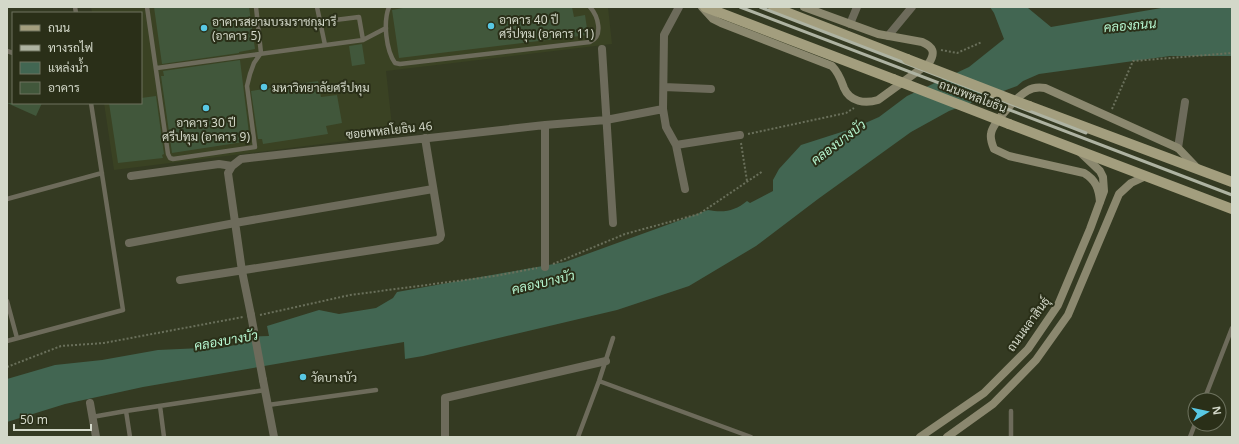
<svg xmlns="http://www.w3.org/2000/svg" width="1239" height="444" font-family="'Noto Sans',Sarabun,sans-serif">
	<rect width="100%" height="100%" fill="#343a22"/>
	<!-- built -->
	<path fill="#3a4223" d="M91,7h517l4,37 -226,27 7,64 -279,35 -10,-67h37v-90h-49z"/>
	<!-- water -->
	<path fill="#426652" d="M990,7l38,1 23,19 116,-20h65v49h-62l-131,18 -16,7 -6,5 -68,25 -38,21 -93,67 -62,47 -67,40 -72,24 -194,46 -18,3 -1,-17 -261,45 -78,17 -58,18v-43l48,-14 47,-5 56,-10 44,-2 15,1 27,-6 -2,-6 27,-1 -2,-10 52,-16 20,4 37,-6 17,-10 4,-6 168,-30 143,-52c16,3 27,1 39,-9l3,2 23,-12v-11l6,-11 22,-24 53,-17 25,-11 28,-21 62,-29 35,-28 -10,-26z"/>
	<!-- building -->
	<path fill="#41573b" d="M154,7h95l6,42 -16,3v1l-77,11z
		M408,7h164l2,10 11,-2 3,20 -189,23 -7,-48z
		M362,44l3,20 -13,2 -3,-20z
		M240,60l10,81 -78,12 -11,-77h3l-1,-5z
		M318,81l3,16 16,-2 5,28 -16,3 2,8 -65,10 -1,-5h-4l-7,-48z
		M156,96l8,58 -2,1 1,3 -45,5 -9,-60h32v-5z
		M7,103h35l-6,13z"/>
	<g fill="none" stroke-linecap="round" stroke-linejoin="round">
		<!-- path -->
		<path stroke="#6a705b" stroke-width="2" stroke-dasharray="2 2" stroke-linecap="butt" d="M941,50l16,3 25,-11
			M1112,109l21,-48 99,-8
			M748,134l98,-21 8,-5
			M741,143l6,38
			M553,264l72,-30 74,-20 64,-43
			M260,315l90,-20 145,-19 42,-8
			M7,367l54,-21 43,-3 139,-26"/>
		<!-- service -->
		<path stroke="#6d6b5b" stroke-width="4.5" d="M75,7l1,6
			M147,7l21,147 2,4 3,1 82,-12 -8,-61 3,-12 4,-11 7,-10 -5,-46
			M317,7l8,38
			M389,7c-6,15 -3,43 6,56l5,1 190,-22c14,-6 8,-26 0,-35
			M319,22l40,-5 4,23
			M7,51l6,2
			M157,68l206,-28 23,-12
			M7,199l95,-26
			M7,301l10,37
			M7,341l116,-31 -32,-207
			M599,381l152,56
			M1204,400l28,-72
			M268,405l108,-15
			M160,406l4,31
			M1011,411v26
			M92,417l34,-6
			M130,437l-4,-26 139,-21
			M578,437l21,-56 14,-43
			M1190,437l5,-13"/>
		<!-- minor -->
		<path stroke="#6d6b5b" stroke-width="8" d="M679,7l-15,28 -1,74 3,18 10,18 9,44
			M850,24l7,-17
			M888,36l24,-29
			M602,49l11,174
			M664,87l47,2
			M545,125v142
			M676,145l64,-10
			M1178,148l7,-46
			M131,176l88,-12 13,2
			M129,243l106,-20 198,-34
			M180,280l257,-40 3,-2 1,-3 -16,-97
			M251,315l-9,-44 -14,-98 4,-7 9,-7 304,-34 61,-5 57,-11
			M263,380l11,57
			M90,403l6,34
			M445,437v-39l161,-37"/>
		<!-- secondary -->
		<path stroke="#8b886f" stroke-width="8" d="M702,7l11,12 8,4 111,43c7,7 9,14 12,22 6,14 21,16 34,12l51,-37c7,-11 4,-16 -7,-21l-44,-8 -74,-27
			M1100,202c-1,-13 -4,-22 -16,-29l-75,-17 -15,-7c-2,-5 -4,-10 -3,-15 1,-11 27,-38 36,-43 6,-4 12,-4 18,-3l133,60 20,21
			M920,437l64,-44 44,-44 30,-44 32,-76 14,-38 -1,-14 -3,-6 -20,-19
			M947,437l46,-33 43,-44 32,-45 51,-121 12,-11 15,-7"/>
		<!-- primary -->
		<path stroke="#a39e7e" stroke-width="10" d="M705,7l188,72
			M773,7l134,52
			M1029,106l203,76
			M1009,124l223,85"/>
		<!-- rail -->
		<path stroke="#aeb3a2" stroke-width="3" d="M740,7l492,188
			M760,7l326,126"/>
		<!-- minor-bridge -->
		<path stroke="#6d6b5b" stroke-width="8" d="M251,315l12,65"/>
		<!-- primary-bridge -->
		<path stroke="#a39e7e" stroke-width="10" d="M907,59l122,47
			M893,79l116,45"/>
	</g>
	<!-- markers -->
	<g fill="#58c8e4" stroke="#2a2f18" stroke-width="1.5">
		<circle cx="491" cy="26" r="4"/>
		<circle cx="204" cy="28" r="4"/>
		<circle cx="264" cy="87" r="4"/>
		<circle cx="206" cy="108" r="4"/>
		<circle cx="303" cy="377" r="4"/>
	</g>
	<g text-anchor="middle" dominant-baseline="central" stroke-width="4" stroke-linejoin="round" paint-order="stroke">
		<!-- poi labels -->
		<g font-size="12" fill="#d3d8c9" stroke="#2a2f18" text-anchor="start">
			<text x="499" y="19">อาคาร 40 ปี<tspan x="499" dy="14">ศรีปทุม (อาคาร 11)</tspan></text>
			<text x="212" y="21">อาคารสยามบรมราชกุมารี<tspan x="212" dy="14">(อาคาร 5)</tspan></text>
			<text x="272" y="87">มหาวิทยาลัยศรีปทุม</text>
			<text x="206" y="122" text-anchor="middle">อาคาร 30 ปี<tspan x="206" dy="14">ศรีปทุม (อาคาร 9)</tspan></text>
			<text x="311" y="377">วัดบางบัว</text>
		</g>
		<!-- street labels -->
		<g font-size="12" fill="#d3d8c9" stroke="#2a2f18">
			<text transform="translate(973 96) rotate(21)">ถนนพหลโยธิน</text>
			<text transform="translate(389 130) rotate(-6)">ซอยพหลโยธิน 46</text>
			<text transform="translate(1028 324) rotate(-54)">ถนนผลาสินธุ์</text>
		</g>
		<!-- water labels -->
		<g font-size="13" font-style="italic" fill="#b6f6d0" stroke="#2a2f18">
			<text transform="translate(1130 25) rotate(-5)">คลองถนน</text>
			<text transform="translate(838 142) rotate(-37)">คลองบางบัว</text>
			<text transform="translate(543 282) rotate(-13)">คลองบางบัว</text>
			<text transform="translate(226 340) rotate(-10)">คลองบางบัว</text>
		</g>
	</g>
	<!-- border -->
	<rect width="1239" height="444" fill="none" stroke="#d3d8c9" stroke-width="16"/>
	<!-- legend -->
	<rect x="12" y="12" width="130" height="92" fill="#2a2f18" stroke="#6e735f"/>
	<rect x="20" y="25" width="20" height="6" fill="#a39e7e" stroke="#6e735f"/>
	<text x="48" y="32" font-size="12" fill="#d3d8c9">ถนน</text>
	<rect x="20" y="45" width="20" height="6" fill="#aeb3a2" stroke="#6e735f"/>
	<text x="48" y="52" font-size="12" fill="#d3d8c9">ทางรถไฟ</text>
	<rect x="20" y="62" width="20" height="12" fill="#426652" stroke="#6e735f"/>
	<text x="48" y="72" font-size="12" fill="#d3d8c9">แหล่งน้ำ</text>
	<rect x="20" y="82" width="20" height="12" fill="#41573b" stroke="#6e735f"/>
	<text x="48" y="92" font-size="12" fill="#d3d8c9">อาคาร</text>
	<!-- north arrow -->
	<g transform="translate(1207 412) rotate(81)"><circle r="19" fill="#2a2f18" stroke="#6e735f"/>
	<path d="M0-3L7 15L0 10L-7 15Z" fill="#58c8e4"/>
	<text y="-6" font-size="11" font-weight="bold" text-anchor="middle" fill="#d3d8c9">N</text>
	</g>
	<!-- scale -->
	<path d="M14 424v6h77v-6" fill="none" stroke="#d3d8c9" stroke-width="2"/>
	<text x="20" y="424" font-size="12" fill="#d3d8c9" stroke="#2a2f18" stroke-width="3" paint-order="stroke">50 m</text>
</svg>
